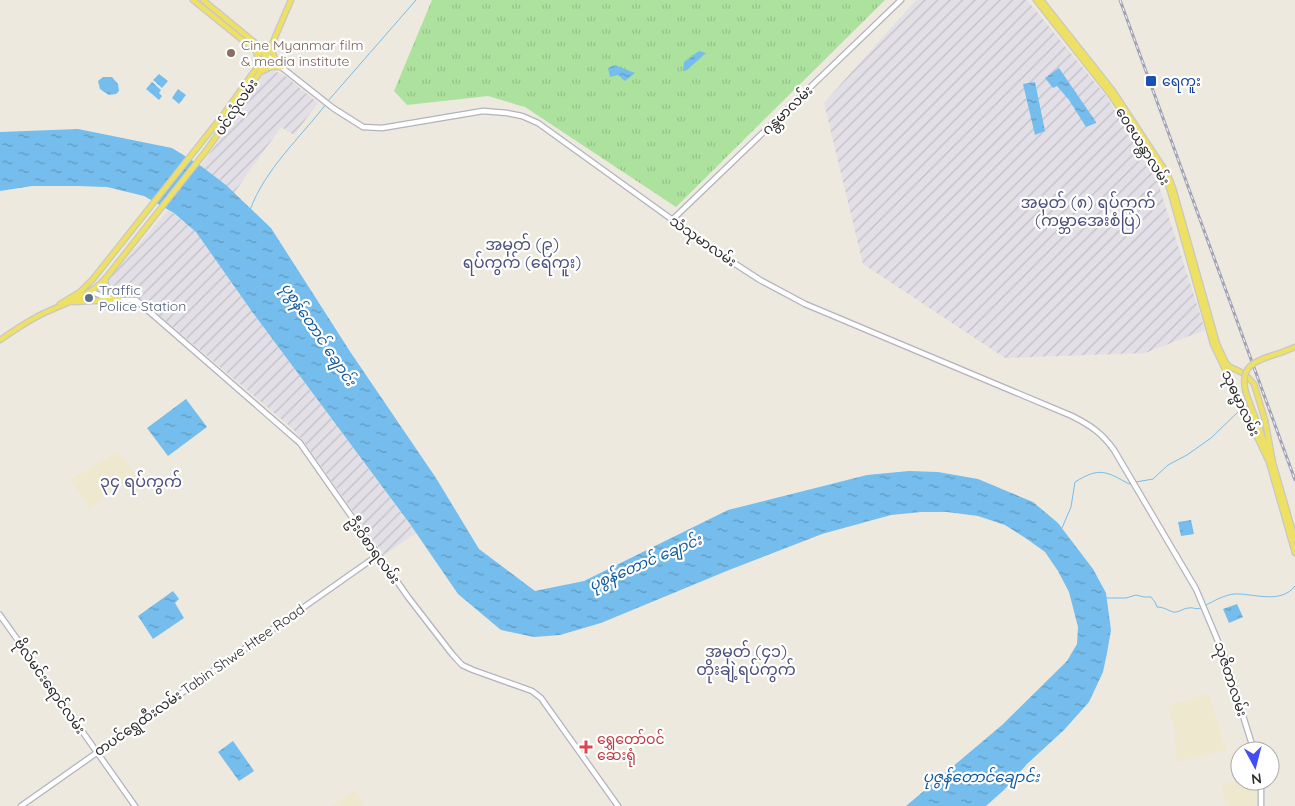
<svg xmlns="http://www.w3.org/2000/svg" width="1295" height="806" font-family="Quicksand,'Noto Sans Myanmar',sans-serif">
	<defs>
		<pattern id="industrial-furrows" width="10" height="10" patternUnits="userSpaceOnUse" patternTransform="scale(1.25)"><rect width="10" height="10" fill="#e2dfe6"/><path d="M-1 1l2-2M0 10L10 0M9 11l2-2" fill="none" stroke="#c2c0c5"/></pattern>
		<pattern id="grass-tufts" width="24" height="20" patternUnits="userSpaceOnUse" patternTransform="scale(1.25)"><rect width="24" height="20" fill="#ace29d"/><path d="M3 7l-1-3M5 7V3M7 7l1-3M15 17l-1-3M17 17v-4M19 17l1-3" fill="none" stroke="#94c287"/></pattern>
		<pattern id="water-ripples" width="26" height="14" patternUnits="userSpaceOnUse" patternTransform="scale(1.25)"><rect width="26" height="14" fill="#75bdec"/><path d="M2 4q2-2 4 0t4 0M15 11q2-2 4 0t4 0" fill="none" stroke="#609abf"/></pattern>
	</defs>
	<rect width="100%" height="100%" fill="#ede9df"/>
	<!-- industrial -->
	<path fill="url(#industrial-furrows)" d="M916,0h111l79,96 51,84 48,150 -60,23 -140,5 -142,-94 -39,-161z
		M270,69l14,6 34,28 -24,32 -13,-8 -47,66 -33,-27 65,-95z
		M169,209l27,23 57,81 163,220 -32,22 -80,-113 -11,-13 -153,-130 -6,-3 -22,-2 -3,-4 -1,-10z"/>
	<!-- education -->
	<path fill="#eee8cf" d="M118,451l18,24 -46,33 -20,-28z
		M1209,693l17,57 -50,12 -1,-31 -7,-25z
		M1240,779v2h16l2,5 -2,20h-31l-3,-21z
		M355,790l11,16h-34z"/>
	<!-- grass -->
	<path fill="url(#grass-tufts)" d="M432,0h453l-209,207 -151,-100 -37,-11 -81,9 -13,-14z"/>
	<!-- water -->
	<path fill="url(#water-ripples)" d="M699,51l7,2 -19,17 -4,1 1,-9z
		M615,65l20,8 -10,8 -7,-6 -8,2 -2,-9z
		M1059,68l37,54v1l-10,4 -17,-27 -12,-14 -4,2 -8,-10z
		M159,74l9,7 -6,7 -9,-8z
		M103,77h9l6,7 1,7 -3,3 -7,1 -9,-6 -2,-8z
		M152,82l9,8 -2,3 3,3 -3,4 -13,-11z
		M1035,82l10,49 -10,4 -12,-51z
		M178,89l8,6 -7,9 -7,-6z
		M78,129l94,19 29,18 25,19 45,43 80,125 85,125 43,71 56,42 49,-10 144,-71 139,-35 42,-4 29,1 40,7 55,23 25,21 35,46 13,24 5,37 -4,23 -4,19 -14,30 -25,28 -37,34 -23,26 -18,16h-80l96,-81 65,-64 10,-17 1,-17 -9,-35 -11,-21 -13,-19 -18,-13 -22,-14 -27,-9 -31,-4h-26l-30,3 -69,19 -93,36 -128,53 -41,12 -26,2 -33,-7 -43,-36 -48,-70 -157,-211 -57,-81 -22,-19 -30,-17 -37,-9 -29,-1h-46l-32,5v-59z
		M186,399l21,28 -39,29 -21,-28z
		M1191,520l3,14 -13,2 -3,-14z
		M173,591l6,8 -4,4 9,15 -31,21 -15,-23z
		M1237,604l6,13 -14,6 -6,-14z
		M233,741l21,30 -15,10 -21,-29z"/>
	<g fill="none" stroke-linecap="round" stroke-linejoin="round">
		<!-- stream -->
		<path stroke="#75bdec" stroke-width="1" d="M328,101l88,-101
			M250,210c15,-41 50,-72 76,-106
			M1136,482l17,-3 15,-14 19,-10 24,-17 29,-28
			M1062,528l9,-21 4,-25c24,-15 31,-11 54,2l3,-1
			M1107,598h19l10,-3 8,2h7l4,5 2,5c7,0 10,3 16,5 6,1 10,-4 16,-4 5,-1 6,2 12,0
			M1204,606c10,-5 20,-11 30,-12 19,-1 47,11 61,-8"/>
		<defs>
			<path id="secondary" d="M266,55l67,53 30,19 19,1 101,-17 24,2 15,3 16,7 182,131 40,26 45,24 267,112c18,9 30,17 42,34l82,139 29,69 29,93
				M673,219l228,-219
				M92,292l20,8h24l164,143 108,154 44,57 10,11 11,5 59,21 9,7 77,108
				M0,615l135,191
				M1261,781v25
				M21,806l357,-251"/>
			<path id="primary" d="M193,0l63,51 10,4
				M203,0l56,46 6,8
				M1036,0l74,94 55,83 5,13 43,154 56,118
				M1041,0l72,91 55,84 5,13 44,156 9,19 4,4 15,7 9,10 11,36 8,43 22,76
				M272,47l2,10 8,10
				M256,51l2,8 -1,7
				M260,72l11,-5h11
				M105,279l2,13 12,7
				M74,302l38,-2
				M60,304l20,-12 13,-13 130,-164 40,-56
				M0,340c16,-11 33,-23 51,-30 20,-9 38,-14 54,-31l101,-128 35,-50 19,-29 31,-72
				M1280,353l15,-6
				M1246,393l22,59 1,10 26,91"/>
		</defs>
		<!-- secondary casing -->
		<use href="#secondary" stroke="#b2b3bf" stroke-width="7"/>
		<!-- primary casing -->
		<use href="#primary" stroke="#c8c8c8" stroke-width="7"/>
		<!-- secondary -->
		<use href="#secondary" stroke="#fff" stroke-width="4.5"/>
		<!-- primary -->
		<use href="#primary" stroke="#eee063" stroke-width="4.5"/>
		<defs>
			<path id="rail" d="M1120,0l175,480"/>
		</defs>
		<!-- rail casing -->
		<use href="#rail" stroke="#a1a2b6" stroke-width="3"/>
		<!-- rail -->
		<use href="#rail" stroke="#fff" stroke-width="1" stroke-dasharray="4" stroke-linecap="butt"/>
		<defs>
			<path id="primary-bridge" d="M1246,393c-8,-29 12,-33 34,-40"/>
		</defs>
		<!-- primary-bridge casing -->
		<use href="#primary-bridge" stroke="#c8c8c8" stroke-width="7" stroke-linecap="butt"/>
		<!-- primary-bridge -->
		<use href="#primary-bridge" stroke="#eee063" stroke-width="4.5"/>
	</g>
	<!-- markers -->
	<circle fill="#8d6e63" stroke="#fff" stroke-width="2" cx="231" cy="53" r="5"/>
	<rect fill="#1a4fb4" stroke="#fff" stroke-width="2" x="1145" y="75" width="12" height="12" rx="2.5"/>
	<circle fill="#5c6f8a" stroke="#fff" stroke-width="2" cx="89" cy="298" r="5"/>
	<path fill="#e0444e" stroke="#fff" stroke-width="2" d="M583.5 739.5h5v5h5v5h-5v5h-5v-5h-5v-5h5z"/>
	<g text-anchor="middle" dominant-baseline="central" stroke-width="4.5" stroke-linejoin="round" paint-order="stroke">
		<!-- education labels -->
		<g font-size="14" fill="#785e54" stroke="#fff" text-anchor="start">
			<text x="241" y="45">Cine Myanmar film<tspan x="241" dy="16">&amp; media institute</tspan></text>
		</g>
		<!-- transit labels -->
		<g font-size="14" fill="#164399" stroke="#fff" text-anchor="start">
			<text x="1162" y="81">ရေကူး</text>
		</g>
		<!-- street labels -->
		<g font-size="14" fill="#2c2c2c" stroke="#fff">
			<text transform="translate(236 107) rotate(-56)">ပင်လုံလမ်း</text>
			<text transform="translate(787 110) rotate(-44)">ဂန္တမာလမ်း</text>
			<text transform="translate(1143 146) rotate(58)">ဝေဇယန္တာလမ်း</text>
			<text transform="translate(703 241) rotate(35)">သံသုမာလမ်း</text>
			<text transform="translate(1241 403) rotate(65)">သုဓမ္မာလမ်း</text>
			<text transform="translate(374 550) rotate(54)">ဦးဝိစာရလမ်း</text>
			<text transform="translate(1231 679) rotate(72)">သုဇိတာလမ်း</text>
			<text transform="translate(199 680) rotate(-35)">တပင်ရွှေထီးလမ်း Tabin Shwe Htee Road</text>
			<text transform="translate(50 686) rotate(55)">ဗိုလ်မင်းရောင်လမ်း</text>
		</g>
		<!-- service labels -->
		<g font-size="14" fill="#4e5e75" stroke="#fff" text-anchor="start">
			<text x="99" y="290">Traffic<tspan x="99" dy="16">Police Station</tspan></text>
		</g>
		<!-- health labels -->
		<g font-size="14" fill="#be3a42" stroke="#fff" text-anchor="start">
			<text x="597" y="739">ရွှေတော်ဝင်<tspan x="597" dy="16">ဆေးရုံ</tspan></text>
		</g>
		<!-- water labels -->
		<g font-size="15" font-style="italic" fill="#105a9c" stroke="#fff">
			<text transform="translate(319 334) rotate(56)">ပုစွန်တောင် ချောင်း</text>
			<text transform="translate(645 562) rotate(-23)">ပုစွန်တောင် ချောင်း</text>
			<text x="981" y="776">ပုဇွန်တောင်ချောင်း</text>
		</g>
		<!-- quarter labels -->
		<g font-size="16" fill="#4d4f7c" stroke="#fff">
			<text x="1088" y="202">အမှတ် (၈) ရပ်ကွက်<tspan x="1088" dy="18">(ကမ္ဘာအေးစံပြ)</tspan></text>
			<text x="522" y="244">အမှတ် (၉)<tspan x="522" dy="18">ရပ်ကွက် (ရေကူး)</tspan></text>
			<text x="141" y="481">၃၄ ရပ်ကွက်</text>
			<text x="746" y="651">အမှတ် (၄၁)<tspan x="746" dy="18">တိုးချဲ့ရပ်ကွက်</tspan></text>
		</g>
	</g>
	<!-- north arrow -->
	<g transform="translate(1255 766) rotate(173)"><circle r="24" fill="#ffffff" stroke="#ababab"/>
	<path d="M0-4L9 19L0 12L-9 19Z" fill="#434df6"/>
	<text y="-8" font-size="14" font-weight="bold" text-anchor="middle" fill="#2c2c2c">N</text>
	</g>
</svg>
